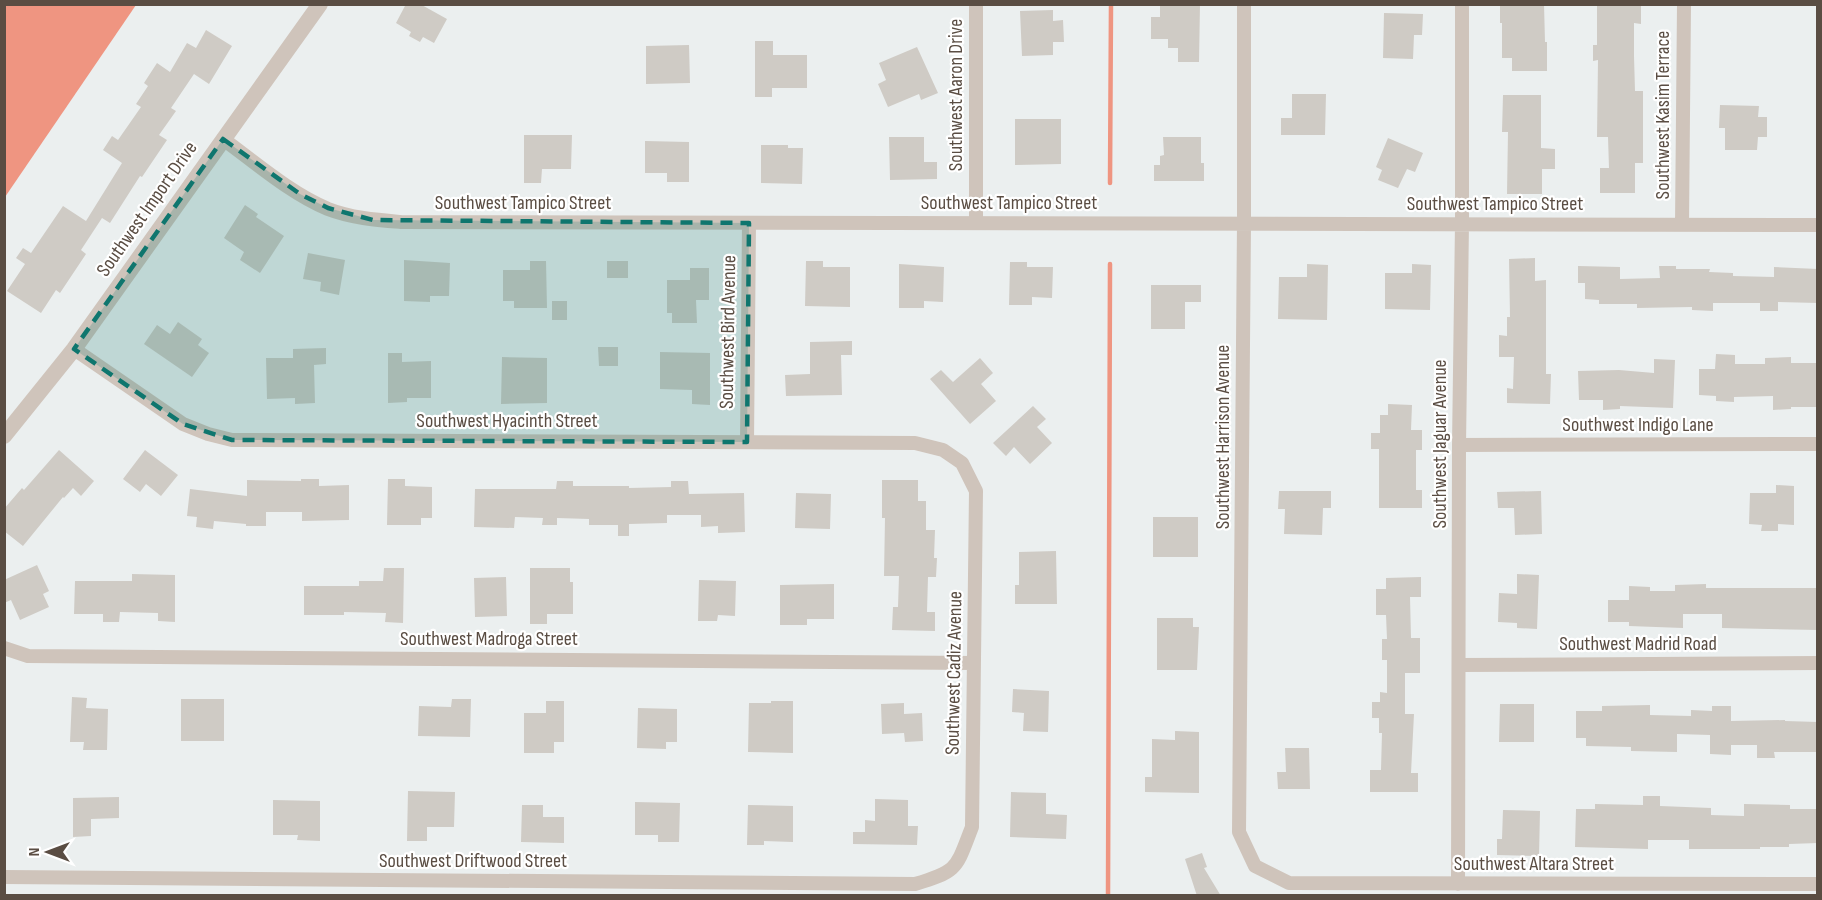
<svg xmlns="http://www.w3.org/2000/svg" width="1822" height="900" font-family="'Sofia Sans Condensed',sans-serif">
	<rect width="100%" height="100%" fill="#ebefef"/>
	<!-- water -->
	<path fill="#ef9581" d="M5,4l131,1 -131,192 -1,-192z"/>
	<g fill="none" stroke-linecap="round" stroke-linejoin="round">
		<!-- stream -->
		<path stroke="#ef9581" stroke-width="4.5" d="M1110,183l1,-179
			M1108,896l2,-632"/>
	</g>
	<!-- building -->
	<path fill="#cfcbc5" d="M406,4h14l27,15 -13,24 -11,-6 -3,5 -11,-6 2,-4 -15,-9z
		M1160,4h40l-1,58h-21v-14h-10v-9h-17v-22h9z
		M1500,4h44l1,38h2v29h-35v-13h-10v-35h-2z
		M1597,4l44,1v19l-7,-1v33l1,35h8v72h-8v30h-35v-25h9l-1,-31h-11l1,-77 -5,1v-16h4z
		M1053,10v11l10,-1 1,22h-11v13l-31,1 -2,-45z
		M1384,13l39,1 -1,21h-8l-1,24 -30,-1z
		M206,30l26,16 -23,38 -15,-10 -23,34 5,3 -17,24 8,5 -25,37 -2,-1 -30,47 -8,-5 -21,32 5,4 -26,39 -4,-3 -15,23 -34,-22 18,-27 -9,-6 7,-10 8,5 32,-47 23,15 36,-58 -19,-13 9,-14 6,4 23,-33 -5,-3 12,-18 -4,-3 13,-20 13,9 17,-29 9,5z
		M755,41h18v14h34v33h-35v9h-17z
		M689,45l1,38 -44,1v-38z
		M917,47l21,46 -17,7 -2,-6 -31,13 -10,-23 8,-4 -7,-17z
		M1292,94h34l-1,41h-44v-17h11z
		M1503,95h38v53l14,1v20h-13v25h-35l1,-62h-6z
		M1720,105l39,1 -1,11h9v20h-9l-1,13h-32v-22h-6z
		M1015,119h46v45l-46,1z
		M524,135h48l-1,34h-29l-1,14h-17z
		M889,137h35v25h13v17l-47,1z
		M1163,137h38v26h3v18h-50v-16h6v-9l4,-1z
		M1388,138l35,15 -8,19 -8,-3 -9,19 -20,-8 4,-10 -6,-3z
		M645,141l44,1v40h-22v-9h-22z
		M761,145h27v3h15l-1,36 -41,-1z
		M245,205l13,9 -2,3 28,19 -24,37 -20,-13 4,-8 -20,-14z
		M308,253l37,7 -6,35 -19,-4 1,-9 -18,-3z
		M1535,258v23l11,-1v94h5l-1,30 -43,-1v-15l6,1 1,-32h-15v-22l8,1v-19h3l-1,-58z
		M404,260l46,3 -1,33h-19v6l-26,-1z
		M530,261h16l1,47h-33v-7h-11v-31h27z
		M607,261h21v17h-21z
		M806,261h17v6h27v40l-45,-1z
		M1010,262h17v5h26l-1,31 -20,-1v8h-23z
		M899,264l45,3 -1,35 -19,-1v7h-25z
		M1307,264l21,1 -1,55 -49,-1 1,-42h28z
		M1412,264l19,1 -1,45 -45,-1v-36h27z
		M1578,266l42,1v12l40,-1 -1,-12h17v3h34l-1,3 24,1v3l41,1v-10l44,2v34l-40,-1v9h-18v-8h-47v8l-21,-1v-3l-55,1v-4h-38v-4l-14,-1v-16h-7z
		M690,268h19v32h-13l1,23h-25v-10h-5v-33h23z
		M1151,285h50v17h-16v27h-34z
		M552,301h15v19h-15z
		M178,322l24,17 -4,6 11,8 -17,24 -48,-33 13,-19 13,9z
		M852,341v14h-11l1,40 -56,1 -1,-21 25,-1v-32z
		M598,347h20v19h-19z
		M326,348v16l-12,1 1,38 -20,1v-6l-28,1 -1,-41h27v-9z
		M660,352l50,1v52l-18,-1v-14l-32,-1z
		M388,353h14v9l29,-1v37h-24v4l-19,1z
		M1716,354l19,1v9h30v-6l26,-1v6h27v44h-27v2l-18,1v-14l-39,1v5l-18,-1v-5l-17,-1v-26h16z
		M502,357l45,1v45l-46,1z
		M980,358l13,15 -12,11 15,17 -26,23 -40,-45 11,-9 12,12z
		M1654,359l21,1 -2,48 -53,-2v3l-17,1v-10h-24l-1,-29 41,-1 35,3z
		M1388,404l24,1 -1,25h11v20h-6v40h6v18h-43v-59h-8v-16h9v-18h8z
		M1033,406l13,13 -9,8 15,16 -22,21 -16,-17 -8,9 -13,-13z
		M59,450l35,31 -13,15 -8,-8 -9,10 -1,-1 -40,49 -19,-15v-22l18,-21 2,2z
		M145,450l33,25 -17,21 -15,-12 -6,8 -17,-13z
		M301,479h18v7l30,-1v35l-47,1v-9h-36v14h-20v-2l-32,-3 -1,8 -17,-2 1,-10 -10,-1 3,-27 57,7v-16l54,1z
		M388,479h17v7l27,1v31h-11v7h-34z
		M882,480h36v21h8v29h9l-1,28h3l-1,19h-8l-1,35h8v19l-43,-1 1,-23h5l1,-31h-15l1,-58h-3z
		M557,481h16v5h56v2l42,-1v-6h17l1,13 55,-1 1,39 -27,1v-7l-17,1v-12h-34v8l-38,1v12h-11v-11h-29v-6l-32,-1v7h-15l1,-7 -28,-1 -1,11 -40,-1 1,-38h81z
		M1776,485l18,1v39l-16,-1v7h-17l1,-6 -13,-1 1,-31h26z
		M1279,491h52v17h-8l-1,27 -38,-1 1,-25h-7z
		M1541,491l1,43 -27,1 -1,-27h-16l-1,-16z
		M796,493l35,1 -1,35 -35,-1z
		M1153,517h45v40h-45z
		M1056,551l1,53h-42v-19h4v-33z
		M37,565l12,26 -6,3 6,13 -29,13 -9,-20 -7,3v-23z
		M384,568h20l-1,55 -18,-1 1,-9 -42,-1v3h-40v-29h55v-5h24z
		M530,568h40v14h3v32h-26v10h-17z
		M132,574l43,1v47l-17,-1v-8l-38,-1 -1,10h-16v-8h-29l1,-33h57z
		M1517,574l22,1 -2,54 -20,-1v-5l-19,-1 1,-29 18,1z
		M506,577l1,39 -32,1 -1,-39z
		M1421,577v20h-11l1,41h9v35h-15v41h9l-3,59h7v19h-48v-22h11l1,-37h-3v-15h-7v-16h8v-10l7,1v-33h-5v-21h5l-1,-24h-10v-26h10v-11z
		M699,580l37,1 -1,35 -17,-1 -1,6h-19z
		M834,584v35h-27v6h-27v-40z
		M1706,584v4h112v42l-96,-2v-14h-39v14l-54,-2v-4h-21v-22h21v-14l21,1v4h25v-6z
		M1157,618h36v9h6l-2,43h-40z
		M1013,689l36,2 -1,41 -25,-1 1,-18 -12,-1z
		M72,697l15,1 -1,10 22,1 -1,41h-24l1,-8h-14z
		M181,699h43v42h-43z
		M452,699h19l-1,38 -52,-1 1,-30 32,1z
		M546,701h18v41h-10v11h-30v-40h22z
		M771,701h22v52l-45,-1 1,-49h22z
		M904,703v11l18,-1 1,28 -18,1 -1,-9 -22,1 -1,-30z
		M1500,704h34v38h-35z
		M1650,705v10l41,1v-6l21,1v-5h19v15l54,-1v1l33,1v30h-44l1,6h-18v-13h-26v10l-21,-1v-19l-33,-1v18l-46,-1v-4l-45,-1v-8h-10v-27h26v-5z
		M638,708l39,1v33h-11v7l-29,-1z
		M1175,731l24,1v61l-54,-1v-15h7v-38l23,1z
		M1285,748h24l1,41h-32l-1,-17h9z
		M408,791l47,1 -1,35h-27v14h-20z
		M1011,792l35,1v21l21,1 -1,24 -56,-2z
		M1643,796h17v10l51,2v7l33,1v-12l46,1v4h28v34l-29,1v3h-29v2h-71v-9h-41v9l-73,-2 1,-38h19v-5l48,1z
		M119,797v21l-28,1v17l-18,1v-39z
		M875,799l33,1v26h10l-1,19 -64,-1v-12h12v-12l10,1z
		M273,800l47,1v40l-23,-1 1,-5h-25z
		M635,802l45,1 -1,39h-21v-7h-23z
		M522,805h21v12h21v26l-43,-1z
		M748,805l45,1v36l-29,-1v4h-17z
		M1503,810l37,1 -1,45 -42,-1v-16h5z
		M1202,853l5,14 -3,1 17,28h-24l-12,-37z"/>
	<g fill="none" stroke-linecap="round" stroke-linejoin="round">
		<!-- minor -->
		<path stroke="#cfc4bb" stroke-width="14" d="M976,4v218
			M1244,4v219l-5,609 16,34 34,17 529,1
			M223,139c33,24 67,54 105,70 23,9 49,11 73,13l1417,3
			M1682,225l2,-221
			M747,442l2,-219
			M1459,445l359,-1
			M4,648l24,8 946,7
			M1460,665l358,-2
			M4,877l911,7c44,-13 41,-16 57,-57l4,-336 -14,-28 -19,-13 -28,-7 -683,-3 -24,-6 -25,-10 -109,-75
			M1458,884l1,-439 3,-222v-219"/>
		<!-- tertiary -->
		<path stroke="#cfc4bb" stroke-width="16" d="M4,436l70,-87 246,-345"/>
	</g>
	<!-- marked area -->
	<path fill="#0f766e" fill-opacity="0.2" stroke="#0f766e" stroke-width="4.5" stroke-dasharray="12 8" stroke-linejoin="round" d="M223,139l77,55 28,14 45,12 376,3 -2,219 -515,-2 -49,-16 -109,-75z"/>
	<g text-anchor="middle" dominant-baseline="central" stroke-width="4.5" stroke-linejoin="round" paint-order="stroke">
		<!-- street labels -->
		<g font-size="20" fill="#5a4d43" stroke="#fff">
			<text transform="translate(956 95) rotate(-90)">Southwest Aaron Drive</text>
			<text transform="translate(1663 115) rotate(-90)">Southwest Kasim Terrace</text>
			<text x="523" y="203">Southwest Tampico Street</text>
			<text x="1009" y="203">Southwest Tampico Street</text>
			<text x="1495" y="204">Southwest Tampico Street</text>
			<text transform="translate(147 209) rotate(-55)">Southwest Import Drive</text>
			<text transform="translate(728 332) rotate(-89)">Southwest Bird Avenue</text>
			<text x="507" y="421">Southwest Hyacinth Street</text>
			<text x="1638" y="425">Southwest Indigo Lane</text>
			<text transform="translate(1223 437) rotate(-90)">Southwest Harrison Avenue</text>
			<text transform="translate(1440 444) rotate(-90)">Southwest Jaguar Avenue</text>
			<text x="489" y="639">Southwest Madroga Street</text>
			<text x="1638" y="644">Southwest Madrid Road</text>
			<text transform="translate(954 673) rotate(-89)">Southwest Cadiz Avenue</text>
			<text x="473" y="861">Southwest Driftwood Street</text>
			<text x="1534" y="864">Southwest Altara Street</text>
		</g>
	</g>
	<!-- border -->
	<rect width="1822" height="900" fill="none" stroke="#5a4d43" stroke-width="12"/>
	<!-- north arrow -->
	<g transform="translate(48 852) rotate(270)" stroke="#ffffff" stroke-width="4.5" paint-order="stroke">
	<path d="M0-4.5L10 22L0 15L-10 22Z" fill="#5a4d43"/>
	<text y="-9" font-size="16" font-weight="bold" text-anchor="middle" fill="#5a4d43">N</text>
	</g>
</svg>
